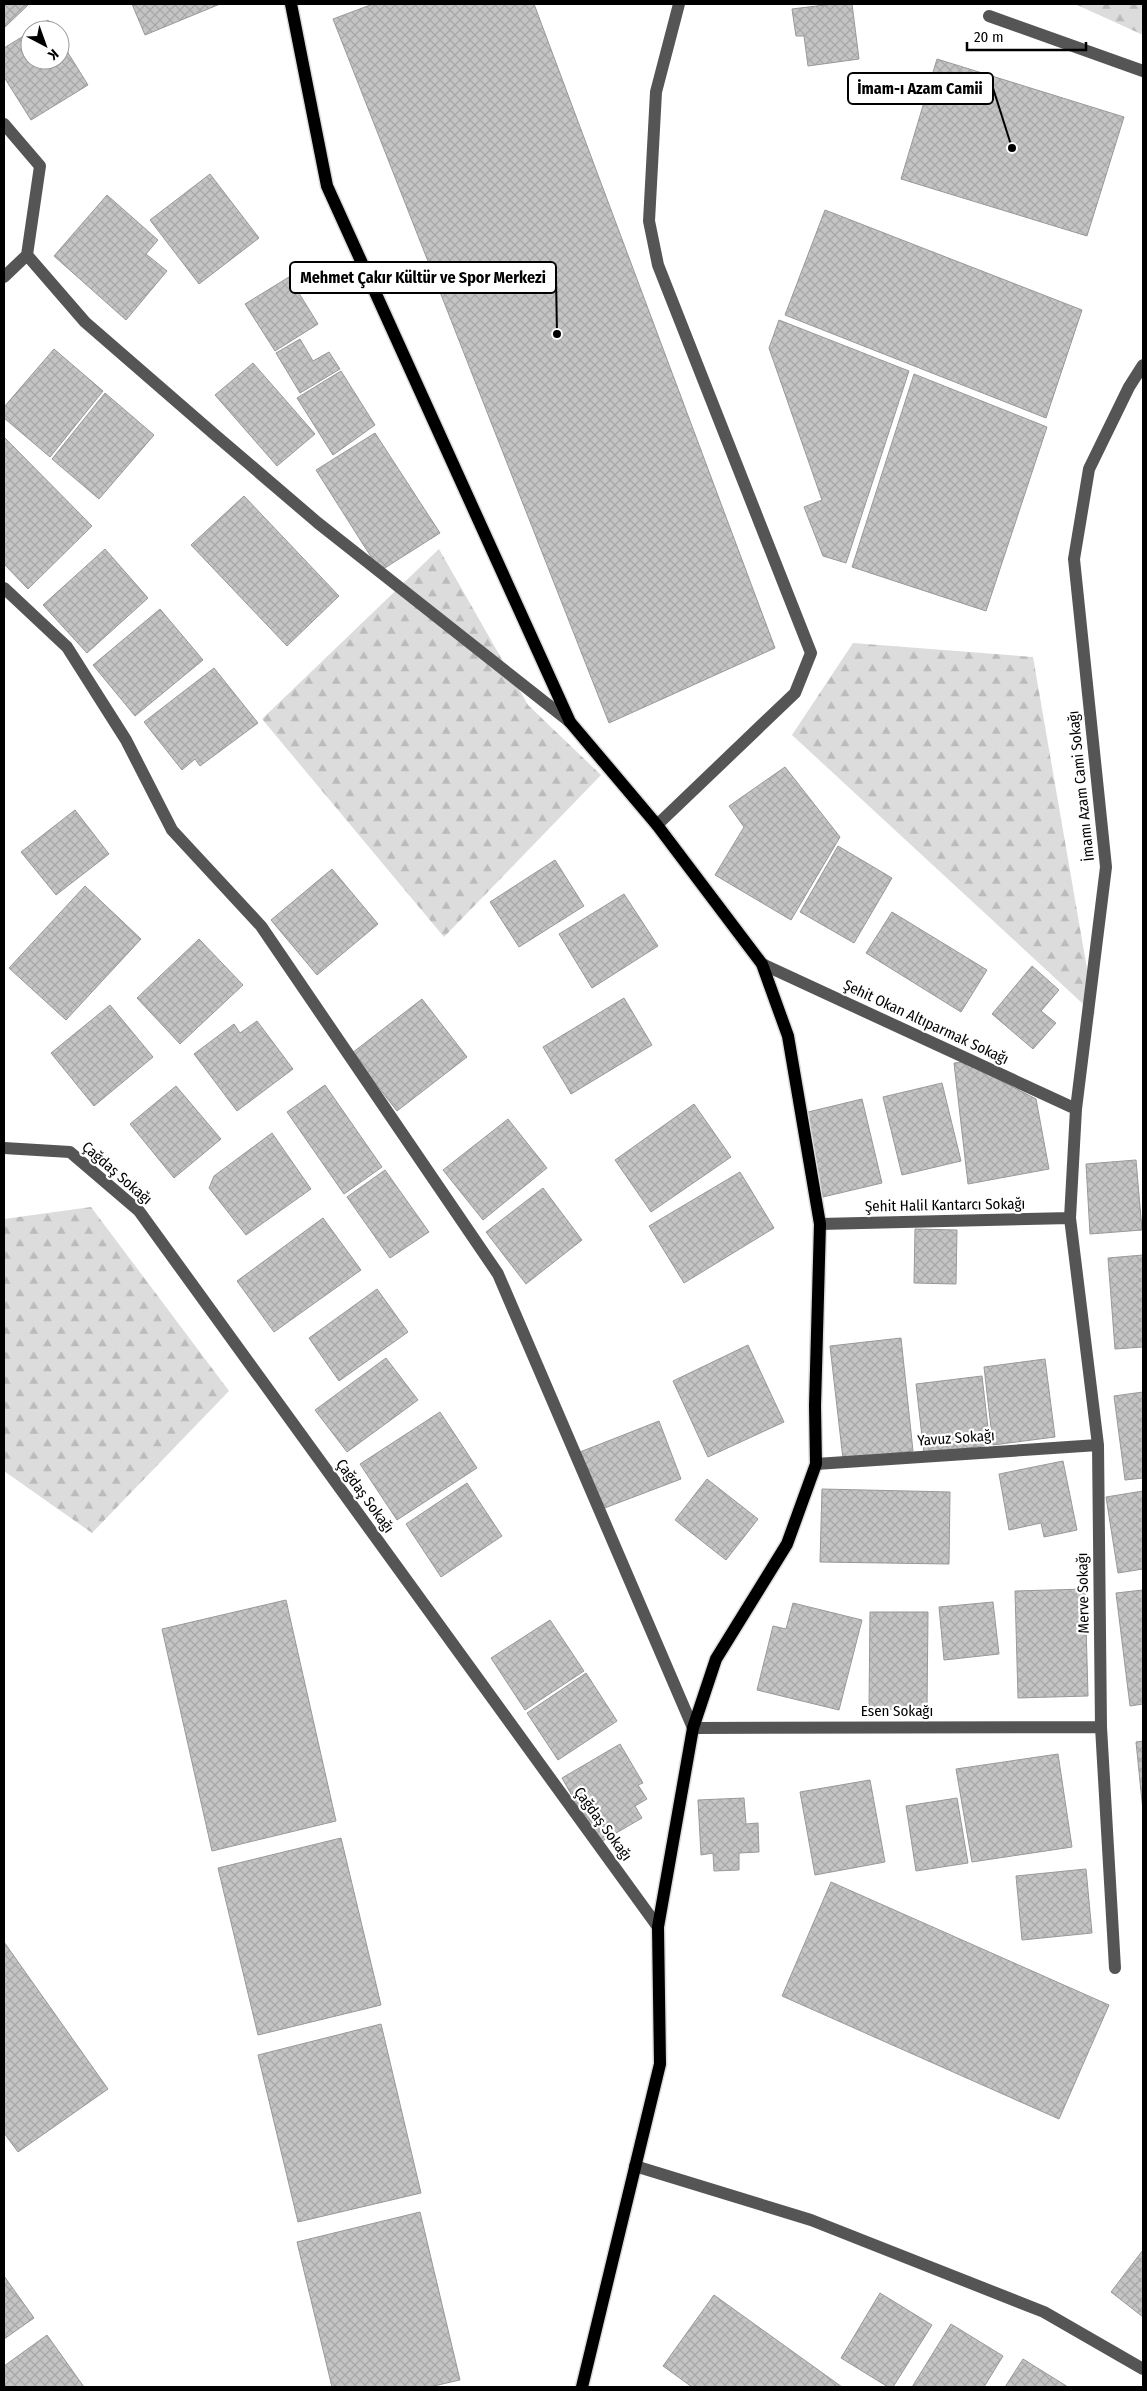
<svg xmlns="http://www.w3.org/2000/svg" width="1147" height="2391" font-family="'Fira Sans Condensed',sans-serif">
	<defs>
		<pattern id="forest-firs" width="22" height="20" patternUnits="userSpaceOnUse" patternTransform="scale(1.25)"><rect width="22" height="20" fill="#dcdcdc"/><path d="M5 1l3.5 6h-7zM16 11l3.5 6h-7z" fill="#bbb"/></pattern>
		<pattern id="building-cross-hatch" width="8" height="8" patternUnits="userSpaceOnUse" patternTransform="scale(1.25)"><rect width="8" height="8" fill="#c4c4c4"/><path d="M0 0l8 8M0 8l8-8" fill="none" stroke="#a7a7a7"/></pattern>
	</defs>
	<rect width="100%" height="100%" fill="#fff"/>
	<!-- forest -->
	<path fill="url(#forest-firs)" d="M1075,4h68v31z
		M439,549l89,156 73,70 -157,162 -182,-218z
		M853,643l180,14 62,358 -303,-280z
		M91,1207l138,184 -137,142 -88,-62v-252z"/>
	<!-- building -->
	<path fill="url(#building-cross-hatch)" stroke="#999" d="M4,4h25l-25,24z
		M132,4h88l-75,31z
		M373,4h161l241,644 -166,75 -276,-704z
		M833,4h19l7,55 -51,7 -4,-30h-8l-4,-27z
		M48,20l6,10h-22z
		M30,32v28h30v-20l28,45 -57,35 -27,-43v-29z
		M937,59l187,58 -37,119 -186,-57z
		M210,174l49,64 -60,46 -49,-64z
		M107,195l51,45 -12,14 21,17 -41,49 -72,-64z
		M825,210l257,100 -36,108 -261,-103z
		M289,277l29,47 -43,27 -30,-47z
		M779,320l130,51 -63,192 -23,-7 -19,-49 18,-7 -53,-152z
		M300,339l13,22 16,-9 11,17 -40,24 -24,-40z
		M54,349l49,42 -53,66 -46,-39v-11z
		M253,363l62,71 -38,32 -62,-71z
		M341,371l34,54 -42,30 -36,-57z
		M914,374l133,53 -61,184 -134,-44z
		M105,393l49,42 -55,64 -47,-40z
		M375,433l65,100 -60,38 -64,-101z
		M4,437l88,89 -64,63 -24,-25z
		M244,496l95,100 -52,50 -96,-101z
		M105,549l43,49 -61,55 -44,-48z
		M160,609l43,51 -68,56 -42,-51z
		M214,668l44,55 -58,43 -5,-7 -13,11 -38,-48z
		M785,767l55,70 -49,83 -76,-45 29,-48 -15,-21z
		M75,810l34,44 -53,41 -35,-43z
		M838,846l54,32 -38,65 -54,-31z
		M555,860l29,46 -65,41 -29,-45z
		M332,869l46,55 -61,51 -46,-55z
		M85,886l56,53 -75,81 -57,-52z
		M624,894l34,52 -66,42 -33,-54z
		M892,912l95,58 -26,42 -95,-59z
		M199,939l44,46 -63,59 -43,-46z
		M1032,966l27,24 -18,21 15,12 -23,26 -41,-35z
		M624,998l28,47 -81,49 -28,-47z
		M422,999l45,58 -70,54 -45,-58z
		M110,1005l43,52 -59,49 -43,-53z
		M257,1021l36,48 -56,42 -43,-57 40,-30 6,9z
		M965,1062l71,37 13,70 -81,15 -14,-121z
		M942,1083l19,78 -59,14 -19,-78z
		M325,1085l57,82 -38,27 -57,-82z
		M176,1086l45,53 -47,39 -44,-54z
		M862,1099l20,84 -59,14 -19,-84z
		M694,1104l37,53 -80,55 -36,-52z
		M508,1119l39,49 -64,52 -40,-50z
		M272,1133l39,56 -65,46 -37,-47 5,-12z
		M1136,1160l6,70 -52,4 -4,-70z
		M385,1170l44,62 -39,26 -43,-61z
		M740,1172l34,56 -90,55 -35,-57z
		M543,1188l39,52 -56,44 -40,-52z
		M323,1218l38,52 -87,62 -37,-51z
		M915,1229l42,1 -1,54 -42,-1z
		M1143,1255v92l-28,2 -7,-91z
		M377,1289l31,43 -69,49 -30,-43z
		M901,1338l12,113 -70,8 -13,-113z
		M748,1345l36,77 -76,35 -35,-76z
		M386,1358l32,42 -71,52 -32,-42z
		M1045,1359l10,78 -62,8 -9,-78z
		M982,1376l8,69 -66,9 -8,-70z
		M1143,1392v86l-18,2 -11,-84z
		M440,1412l37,56 -80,52 -37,-56z
		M659,1421l22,58 -79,30 -22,-57z
		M1063,1461l14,69 -33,7 -3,-14 -32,7 -10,-56z
		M707,1479l51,40 -32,41 -51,-40z
		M467,1483l35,53 -61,41 -35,-53z
		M822,1489l128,3 -1,72 -129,-2z
		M1143,1491v78l-25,4 -12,-76z
		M1085,1589l3,107 -70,2 -3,-107z
		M1143,1590v114l-13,2 -14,-113z
		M286,1600l50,221 -124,30 -50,-222z
		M993,1602l6,52 -55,6 -5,-53z
		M793,1603l69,17 -23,90 -82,-20 16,-64 13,3z
		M870,1612h58l-1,98 -58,-1z
		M550,1620l34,51 -59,39 -34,-52z
		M586,1673l31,48 -59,39 -31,-47z
		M1143,1741v70l-7,-69z
		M620,1744l23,39 -5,2 9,14 -12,7 7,12 -43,25 -37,-65z
		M1058,1754l14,93 -100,15 -16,-93z
		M870,1780l15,82 -70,13 -15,-83z
		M744,1798l2,26 12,-1 1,29 -20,1v17l-25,1 -1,-18 -12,2 -3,-55z
		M957,1798l11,65 -52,8 -10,-65z
		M341,1838l40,167 -123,30 -40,-167z
		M1086,1869l6,64 -70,7 -6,-64z
		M831,1882l278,123 -50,114 -277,-123z
		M4,1942l104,147 -90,63 -14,-19z
		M381,2024l40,169 -123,29 -40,-167z
		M420,2212l40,168 -31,7h-97l-35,-145z
		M1143,2250v67l-32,-25z
		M4,2276l30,42 -30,21z
		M880,2293l52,32 -39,62h-5l-47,-29z
		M714,2295l128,92h-150l-29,-21z
		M951,2324l52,32 -19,31h-72z
		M47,2335l37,52h-80v-21z
		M1023,2359l45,28h-63z"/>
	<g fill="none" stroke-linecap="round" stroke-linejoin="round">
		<defs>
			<path id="major" d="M291,4l36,182 243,536 87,103 105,139 26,72 32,188 -5,182 1,58 -29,80 -71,115 -23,69 -35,199 2,137 -78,323"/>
		</defs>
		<!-- major casing -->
		<use href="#major" stroke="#dbdbdb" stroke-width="15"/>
		<!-- minor -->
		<path stroke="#555" stroke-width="12" d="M989,16l154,55
			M4,124l36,42 -13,89 58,67 129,112 104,89 252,199
			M4,277l23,-22
			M4,588l63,59 59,93 46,90 89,96 237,348 195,454 408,-1
			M657,825l138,-132 16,-40 -153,-388 -9,-44 7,-129 23,-88
			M762,964l314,145
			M4,1148l66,4 69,59 519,716
			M820,1224l250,-6
			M816,1464l282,-19
			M1115,1968l-14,-241 -3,-282 -28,-227 6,-109 30,-242 -32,-308 15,-90 40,-82 14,-22
			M635,2166l176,54 233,92 99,57"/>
		<!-- major -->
		<use href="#major" stroke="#000" stroke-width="12"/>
	</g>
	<g text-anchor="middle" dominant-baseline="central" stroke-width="4.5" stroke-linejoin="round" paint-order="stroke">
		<!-- street labels -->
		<g font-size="15" fill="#000" stroke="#fff">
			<text transform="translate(1081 786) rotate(-96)">İmamı Azam Cami Sokağı</text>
			<text transform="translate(926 1022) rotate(25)">Şehit Okan Altıparmak Sokağı</text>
			<text transform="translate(117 1173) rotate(41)">Çağdaş Sokağı</text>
			<text transform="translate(945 1205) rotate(-1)">Şehit Halil Kantarcı Sokağı</text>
			<text transform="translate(956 1438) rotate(-4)">Yavuz Sokağı</text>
			<text transform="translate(365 1496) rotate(54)">Çağdaş Sokağı</text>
			<text transform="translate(1083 1593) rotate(-91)">Merve Sokağı</text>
			<text x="897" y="1711">Esen Sokağı</text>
			<text transform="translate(603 1824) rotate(54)">Çağdaş Sokağı</text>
		</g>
	</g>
	<!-- callouts -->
	<path fill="none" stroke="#000" stroke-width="2" d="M1012 148L993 88M557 334L556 277"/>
	<g fill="#000" stroke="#fff" stroke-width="2">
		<circle cx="1012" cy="148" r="5"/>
		<circle cx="557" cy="334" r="5"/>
	</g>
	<g fill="#fff" stroke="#000" stroke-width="2">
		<rect x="848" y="73" width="145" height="31" rx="5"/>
		<rect x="290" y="262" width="266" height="31" rx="5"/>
	</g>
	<g font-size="16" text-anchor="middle" font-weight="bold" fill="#000">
		<text x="920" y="94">İmam-ı Azam Camii</text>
		<text x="423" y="283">Mehmet Çakır Kültür ve Spor Merkezi</text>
	</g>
	<!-- border -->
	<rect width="1147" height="2391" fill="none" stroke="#000000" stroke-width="10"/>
	<!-- north arrow -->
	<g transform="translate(45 45) rotate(139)"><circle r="24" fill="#ffffff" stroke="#999999"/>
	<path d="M0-4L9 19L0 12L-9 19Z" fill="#000000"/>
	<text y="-8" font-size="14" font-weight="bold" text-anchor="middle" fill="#000000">K</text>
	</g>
	<!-- scale -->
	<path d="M967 42v8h119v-8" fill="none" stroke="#000000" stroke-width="2.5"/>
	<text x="974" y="42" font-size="15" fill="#000000" stroke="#ffffff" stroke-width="4" paint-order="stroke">20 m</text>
</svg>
